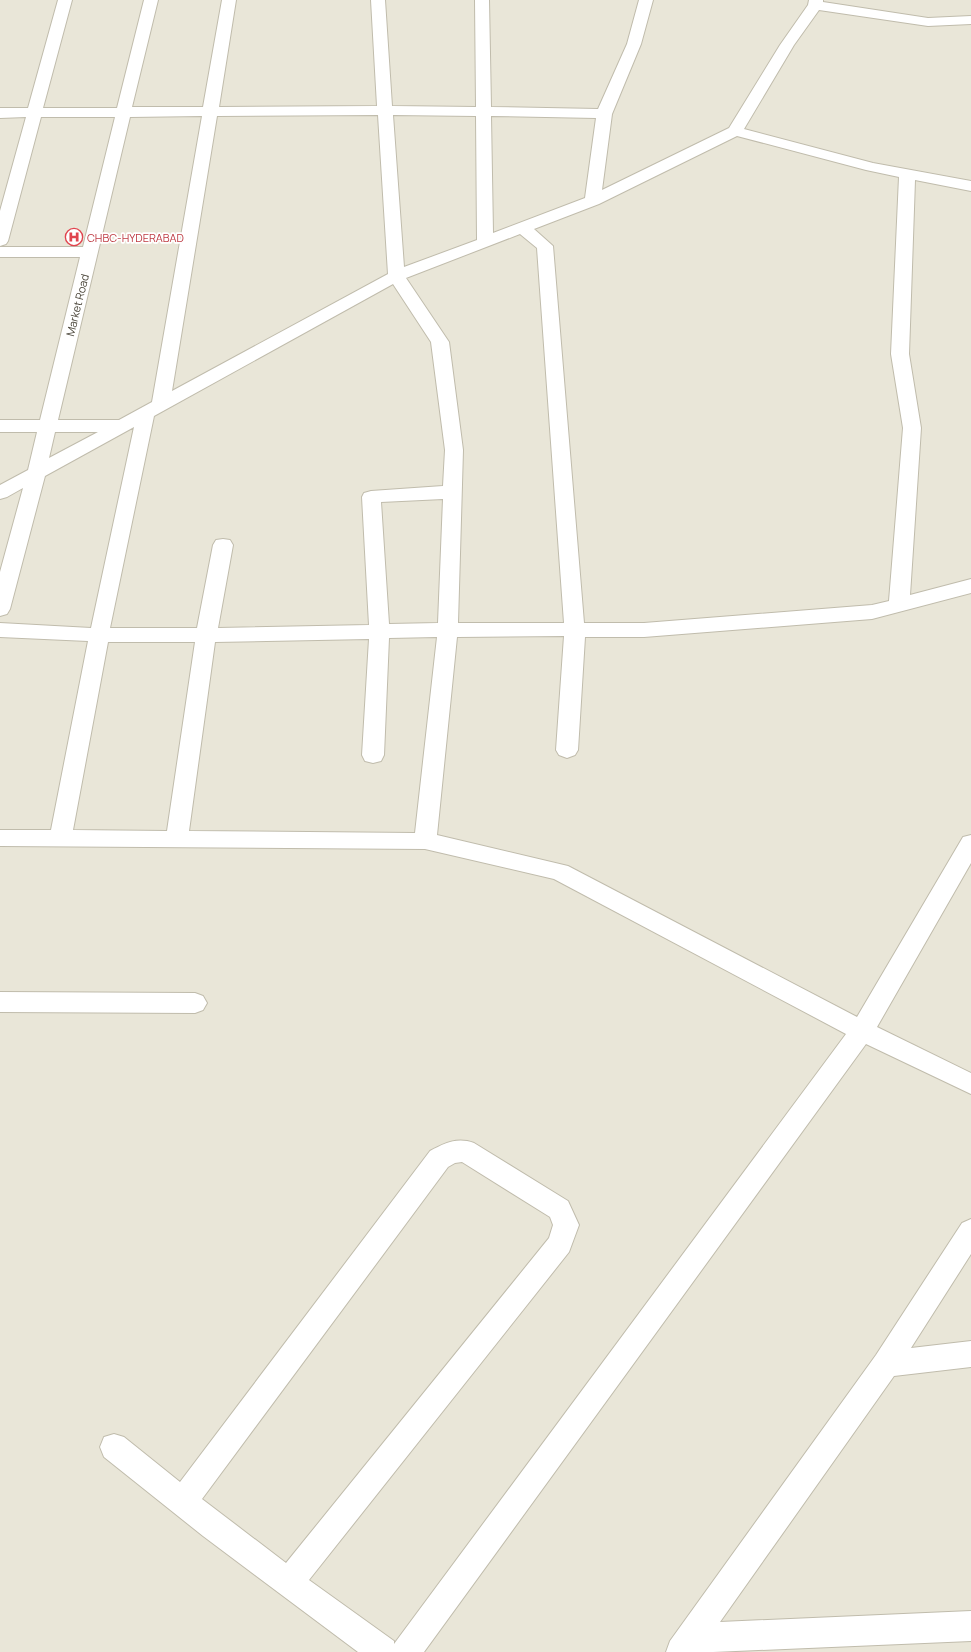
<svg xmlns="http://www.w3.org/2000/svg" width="971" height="1652" font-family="Manrope,sans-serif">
	<rect width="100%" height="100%" fill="#f5f3ea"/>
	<!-- residential -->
	<path fill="#e9e6d8" d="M0,0h971v1652h-971z"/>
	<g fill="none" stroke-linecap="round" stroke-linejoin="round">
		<defs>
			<path id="minor" d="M58,0h14l-29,108h74l27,-108h14l-26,107h71l19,-107h14l-17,107 158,-1 -6,-106h14l7,106 84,1 -1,-107h14l2,107 107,2 29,-65 12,-44h14l-12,44 -29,70 -10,76 127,-62 51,-83 28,-40 1,-5h14v2l105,16 43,-2v8l-43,2 -109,-16 -25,35 -50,84 129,34 98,18v10l-56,-11 -6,174 12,74 -11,167 61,-16v14l-99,26 -228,18h-59l-7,113 -3,5 -8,3 -8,-3 -3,-5 8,-114 -107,1 -20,198 131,31 289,151 106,-180 8,-2v28l-94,164 94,46v21l-105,-50 -442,608h-66l-155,-116 -99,-79 -4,-10 4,-10 10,-3 10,3 56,45 250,-331c15,-8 27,-14 44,-8l94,58 11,24 -10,27 -260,328 85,61v3l452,-610 -292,-155 -129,-30 -425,-3v-16h51l37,-189 -88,-4v-14l91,5 43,-201 -89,49 -35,133 -3,5 -7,2v-44l23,-84 -16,9 -7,2v-14l28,-15 9,-38h-37v-12h40l40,-163h-80v-10h83l32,-130h-74l-33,124 -2,3 -6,2v-35l26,-94 -26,1v-10h28zM378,115l10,159 -216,117 45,-275zM393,115l83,1 1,124 -73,27zM202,116l-50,286 -33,18h-61l72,-303zM491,116l105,2 -11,80 -92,35zM737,136l129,34 33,7 -8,177 12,74 -14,173 -17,4 -228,18h-60l-31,-377 -19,-17 65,-25zM520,234l17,14 27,375h-106l5,-173 -14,-108 -43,-64zM393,284l38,58 14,108 -2,36 -72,5 -7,2 -2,4 7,128 -151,3 15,-83 -3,-5 -7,-1 -7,1 -3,5 -16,83h-87l44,-212zM55,432h43l-49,26zM443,499l-5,124 -49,1 -8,-122zM437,637l-22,196 -226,-2 26,-189 154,-3 -7,116 3,6 8,2 8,-2 3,-6 5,-117zM108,642h87l-28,189 -94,-1zM462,1162l88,55 3,8 -4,13 -263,325 -84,-64 246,-332 7,-4z
				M0,992l195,1 8,3 4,7 -4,7 -8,3 -195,-1z
				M971,1219v35l-60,94 60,-7v26l-77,9 -174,246 251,-11v30l-258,11h-47l4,-11 206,-286 86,-132z"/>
		</defs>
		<!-- minor casing -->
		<use href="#minor" stroke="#c0bcac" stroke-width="2"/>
		<!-- minor -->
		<use href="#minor" fill="#fff" fill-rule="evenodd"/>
	</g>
	<!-- icons -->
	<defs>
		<symbol id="hospital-ring" viewBox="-11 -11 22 22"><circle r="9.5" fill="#fff" stroke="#e0444e" stroke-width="1.5"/><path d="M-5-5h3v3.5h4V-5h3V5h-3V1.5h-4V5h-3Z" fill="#e0444e"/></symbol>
	</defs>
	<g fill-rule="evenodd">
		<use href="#hospital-ring" x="64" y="227" width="20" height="20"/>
	</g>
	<g text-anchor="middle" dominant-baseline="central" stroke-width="3.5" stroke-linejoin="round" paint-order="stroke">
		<!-- far-health labels -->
		<g font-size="11" fill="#be3a42" stroke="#fff" text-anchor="start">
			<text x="87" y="237">CHBC-HYDERABAD</text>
		</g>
		<!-- far-street labels -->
		<g font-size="11" fill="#494438" stroke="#fff">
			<text transform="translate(77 305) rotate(-76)">Market Road</text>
		</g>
	</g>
</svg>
